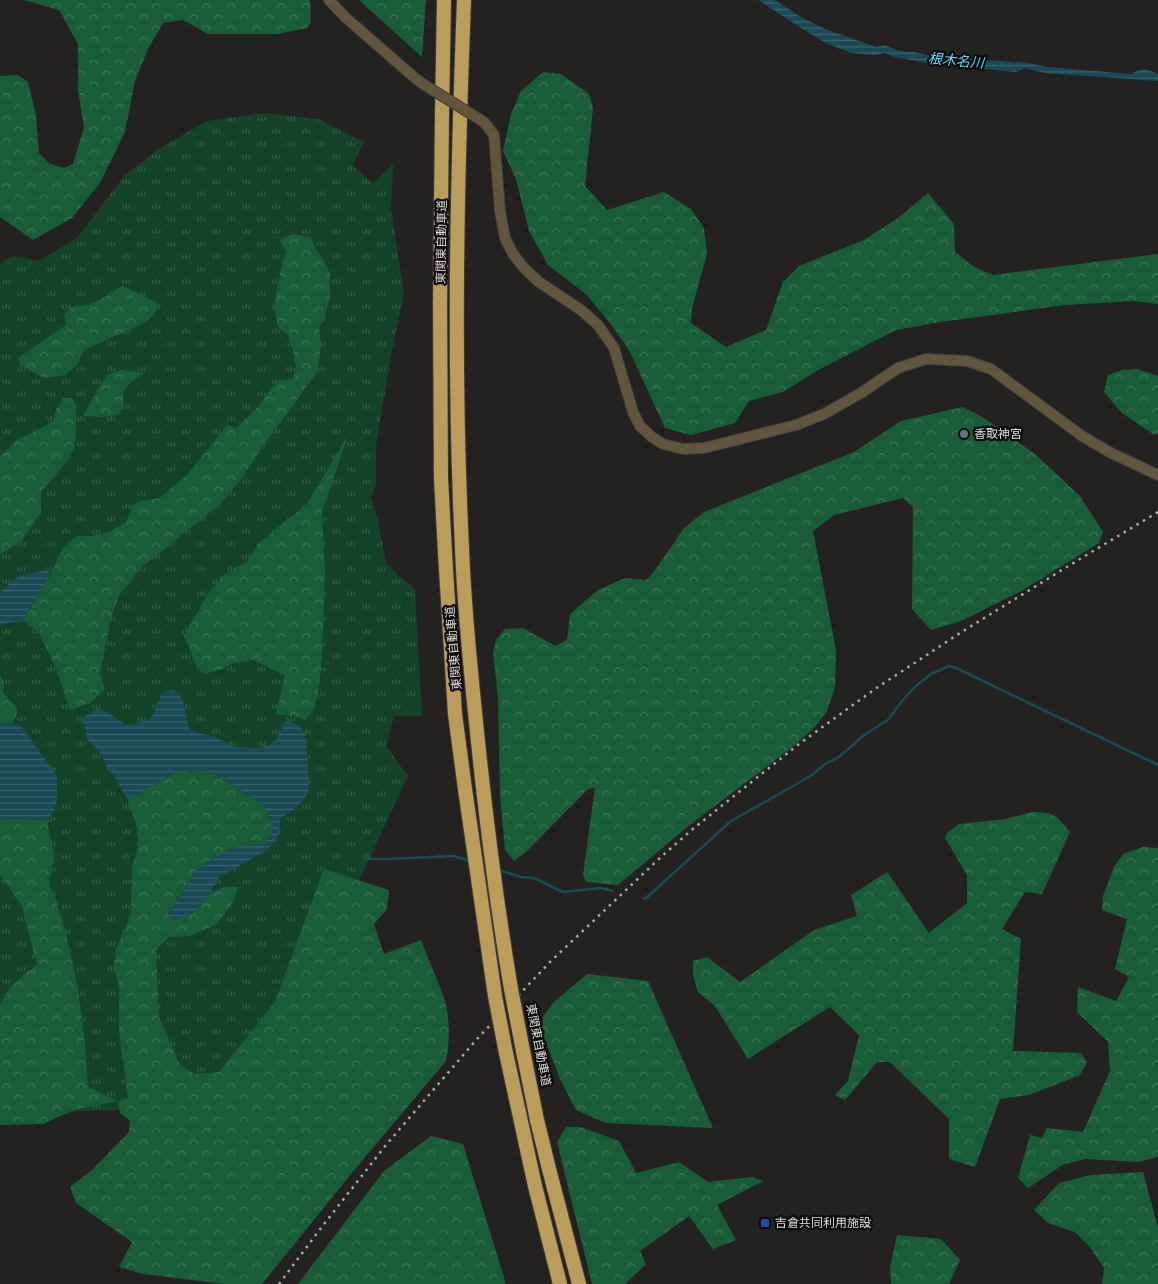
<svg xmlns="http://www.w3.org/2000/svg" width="1158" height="1284" font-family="Signika,'Noto Sans JP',sans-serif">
	<defs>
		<pattern id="grass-tufts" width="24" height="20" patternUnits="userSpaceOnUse" patternTransform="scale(1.25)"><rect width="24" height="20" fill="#144329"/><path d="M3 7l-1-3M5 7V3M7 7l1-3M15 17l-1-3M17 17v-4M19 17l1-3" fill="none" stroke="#365e47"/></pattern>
		<pattern id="forest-crowns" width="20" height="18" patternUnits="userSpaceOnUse" patternTransform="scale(1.25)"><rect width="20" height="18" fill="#195d38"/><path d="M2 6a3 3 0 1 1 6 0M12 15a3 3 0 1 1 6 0" fill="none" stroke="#3a7454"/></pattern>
		<pattern id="water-rules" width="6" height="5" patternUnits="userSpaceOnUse" patternTransform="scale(1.25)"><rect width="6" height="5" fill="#1a4a56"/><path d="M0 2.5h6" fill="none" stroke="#3b646e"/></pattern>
	</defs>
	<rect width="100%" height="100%" fill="#242221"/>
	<!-- grass -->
	<path fill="url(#grass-tufts)" d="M265,113l53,6 46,23 -11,23 20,19 20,-21 -2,45 13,86 -12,56 -16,96v38l-5,14 7,22 8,43 29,27 7,126h-28l-8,30 22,30 -43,92 -89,174 -53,34 -77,33 -146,5v-851l12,-7 27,5 38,-23 48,-63 35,-27 47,-27z"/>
	<!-- forest -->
	<path fill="url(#forest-crowns)" d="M24,0h285l1,2 1,20 -4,6 -29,6h-70l-25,-14 -20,3 -15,26 -13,32 -10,51 -25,51 -28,35 -39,22 -33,-23v-141l18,-1 10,7 8,33 3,38 11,11 14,4 9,-4 11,-37 -6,-37v-46l-19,-34z
		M360,0h66l-4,57 -61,-55z
		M543,72l18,2 28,20 4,14 -8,78 22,24 57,-18 27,17 13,19 3,26 -15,54 -1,15 35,24 40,-17 17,-48 16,-16 65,-26 34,-22 30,-25 26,31 1,28 19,15 19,8 165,-21v50l-23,-3 -70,4 -125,17 -44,8 -78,40 -35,22 -34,9 -14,22 -44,12 -26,-7 -35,-76 -20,-29 -23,-28 -39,-30 -19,-34 -13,-52 -13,-28 8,-37 10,-23z
		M292,234l19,3 5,13 7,9 7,14v23l-5,19 -6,13 2,18 -4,26 -56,77 -19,29 -22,26 -79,64 -21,26 -9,23 -11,57 5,15 -15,14 -20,7 -14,-42 -17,-35 -16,-12 28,-47 12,-27 14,-11h15l19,-5 15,-9 7,-18 7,-3 19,-3 28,-23 40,-50 9,3 19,-18 16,-21 9,-9 13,-1 3,-11 -3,-18 -5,-15 -10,-8 -4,-22 9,-45 3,-9 -6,-11z
		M123,286l36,18 -5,10 -8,8 -62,28 -7,15 -12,10 -21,3 -24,-13 -2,-7 48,-33 -2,-10c11,-15 14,-6 27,-11 11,-4 22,-13 32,-18z
		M1137,369l21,7v58h-5l-31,-21 -18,-21 4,-17 14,-5z
		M121,370l24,3c-15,10 -25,12 -21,33l-5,8 -14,3 -22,-1 15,-27 9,-14z
		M63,398h8l5,6c0,14 1,30 -2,43 -4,14 -24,34 -33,45v20l-18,27 -17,12 -6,3v-97l17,-18 18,-7 18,-11 3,-11z
		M963,407l18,9 54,38 44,41 24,37 -4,11 -76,47 -62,31 -30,9 -19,-21 1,-102 -10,-9 -69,17 -21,16 23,119 -1,38 -9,25 -14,17 -22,19 -99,75 -73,61 -32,-3 -3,-7 12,-88 -8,3 -60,61 -13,10 -9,-11 -5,-54 -2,-99 -5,-44 3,-13 9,-11 18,-1 32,18 12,-6 3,-26 28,-24 27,-12 21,2 7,-7 31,-45 20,-16 150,-60 47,-31z
		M348,435l-26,77 3,62 -3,83 -3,30 -5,23 -9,10 -12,-4 -17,-2 9,-39 -32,-15 -22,4 -9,5 -17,5 -9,-9 -12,-29 22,-39 15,-20 27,-16 12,-19 47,-38z
		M0,676l4,7 -1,10 14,15v6l-5,10 -12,-2z
		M195,770l19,4 49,30 8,15 1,13 -1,5 -7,6 -33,5 -37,23 -6,14 -20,29 7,6 21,-9 14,-18 15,-6h13l-4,14 -17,23 -27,12 -22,1 -12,13 3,67 20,46 15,11 25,-2 56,-70 49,-133 65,21 -2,19 -13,15 10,30 37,-14c7,19 16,39 23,58 6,19 6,44 2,63l-95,113 -89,110h-38l-81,-10 -24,-7 13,-25 -56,-39 -6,-16 22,-17 37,-38 1,-11 -10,-8 -2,-12 -44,9 -31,14 -43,1v-119c8,-20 20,-29 37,-41l-15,-59 -22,-31v-56l47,1 7,36 -5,29c8,14 11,29 15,43 15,52 21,106 24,159l30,14 10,-3 -9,-67v-44l-5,-20 2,-18 15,-35 1,-48 7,-20 -2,-19 -10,-28 50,-27z
		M1032,812c22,0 24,3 38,20l-28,62 -17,-2 -23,37 19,10 -8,112 68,2 6,9 -7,13 -51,20 -29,4 -25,68 -26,-8v-40l-59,-57h-13l-32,38 -10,-5 13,-14 11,-46 -29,-28 -82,52 -33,-53 -17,-14 -5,-17v-14l14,-4 33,25 74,-52 43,-14 -6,-21 36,-23 42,61 38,-30v-28l-22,-37 2,-5 12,-9 46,-5z
		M1143,847l15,1v309l-20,5 -52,-3 -22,5 -36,24 -10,-10 12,-43 12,3 5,-10 36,4 27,-61 -2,-29 -31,-30 1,-25 38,14 13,-24 -14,-8 12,-50 -25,-9 1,-14 11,-29 9,-13z
		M587,974l61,7 65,147 -107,-5 -30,-13 -16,-31 -18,-47 1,-16 11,-14z
		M566,1127h15l38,14 17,32 43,-11 29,20 44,-5 11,4 -46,24 19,35 -23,9 -24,-33 -49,35 6,13 -21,20h-33l-35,-142z
		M431,1136l32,8 43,140h-208l86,-113z
		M1143,1172l15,56v56h-56l2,-16 -14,-21 -15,-15 -27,-9 -14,-13 25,-27 32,-8z
		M897,1235l44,4 19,21 -11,24h-58l-1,-17z"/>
	<!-- water -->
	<path fill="url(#water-rules)" d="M758,0h17l26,17 24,12 51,18 8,-2 15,6 16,1 15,4 99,7 19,4 83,7 8,-4 6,-1 13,5v7l-113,-8 -20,-5 -9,4 -11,-1 -72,-7 -38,-7 -10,-4 -10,2 -24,-2 -25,-10 -22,-13z
		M42,571h6l3,3 -29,47 -22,3v-32l19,-16z
		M174,690c11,7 12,26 15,38l6,4 20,5 19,10 25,1 9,-2 8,-6 8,-17 3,-2 11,4 8,8 3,55c-3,15 -17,23 -29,31l-1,13 -3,9 -10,10 -46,25 -10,17 -14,18 -21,9 -7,-5 20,-30 6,-14 37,-23 33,-5 7,-6 1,-5 -1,-13 -8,-15 -22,-14 -27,-16 -19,-4 -18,2 -50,27 -11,-20 -8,-10 -7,-15 -15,-16v-8l-5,-12 17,-9 11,4 15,11 5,1 21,-6 3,-4 9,-23z
		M0,722l21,4 36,50v25l-3,10 -7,9 -47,-1z"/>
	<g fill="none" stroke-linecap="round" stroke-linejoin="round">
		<!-- stream -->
		<path stroke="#1a4a56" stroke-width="2.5" d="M364,859h24l66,-3 16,5
			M499,870l22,7 13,1 29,14 37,-4 13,3
			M644,898l1,1 86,-78 57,-32 24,-14 13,-11 14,-7 25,-22 24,-15 13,-18 15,-16 15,-12 18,-8 7,2 202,97"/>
		<defs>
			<path id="tertiary" d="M329,0l16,17 70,61 8,6
				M484,122l10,13 6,76 5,27 8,16 11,14 15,14 42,28 17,15 16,23 19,64 7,14 12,11 11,7 20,5 21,-1 92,-23 28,-11 37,-21 37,-25 28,-9 41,2 24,8 91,67 29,17 47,22"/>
			<path id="motorway" d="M444,0l-2,114 -2,191 1,173 4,75 10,161 10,75 30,207
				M464,0c-7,183 -11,366 -2,548 2,58 8,116 14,174 9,90 20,178 35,267
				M523,1051l14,69 12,49 30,115
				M506,1053l29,133 25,98"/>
		</defs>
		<!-- tertiary casing -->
		<use href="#tertiary" stroke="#3e3c3b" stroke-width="12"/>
		<!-- motorway casing -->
		<use href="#motorway" stroke="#3e3c3b" stroke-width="16"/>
		<!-- tertiary -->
		<use href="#tertiary" stroke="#61563d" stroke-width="10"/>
		<!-- motorway -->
		<use href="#motorway" stroke="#ba9c5b" stroke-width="14"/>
		<!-- rail -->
		<path stroke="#adabaa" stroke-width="2.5" stroke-dasharray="2.5 5" stroke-linecap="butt" d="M279,1284l42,-56 65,-83 91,-106 74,-78 111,-105 32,-28 105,-84 76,-55 85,-56 110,-68 88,-53"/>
		<defs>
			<path id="tertiary-bridge" d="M423,84l61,38"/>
			<path id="motorway-bridge" d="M511,989l12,62
				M495,996l11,57"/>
		</defs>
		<!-- tertiary-bridge casing -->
		<use href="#tertiary-bridge" stroke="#3e3c3b" stroke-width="12" stroke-linecap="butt"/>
		<!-- motorway-bridge casing -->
		<use href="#motorway-bridge" stroke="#3e3c3b" stroke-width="16" stroke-linecap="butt"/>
		<!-- tertiary-bridge -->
		<use href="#tertiary-bridge" stroke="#61563d" stroke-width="10"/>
		<!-- motorway-bridge -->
		<use href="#motorway-bridge" stroke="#ba9c5b" stroke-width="14"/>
	</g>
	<!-- markers -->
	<circle fill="#6b7280" stroke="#0d0b0b" stroke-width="2" cx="964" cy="434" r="5"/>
	<rect fill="#1a4fb4" stroke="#0d0b0b" stroke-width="2" x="760" y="1218" width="10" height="10" rx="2.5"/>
	<g text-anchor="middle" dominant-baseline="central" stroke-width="4.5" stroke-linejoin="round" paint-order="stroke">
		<!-- street labels -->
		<g font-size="12" fill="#dedcdb" stroke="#0d0b0b">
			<text transform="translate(442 242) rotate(-89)">東関東自動車道</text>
			<text transform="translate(454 648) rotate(-95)">東関東自動車道</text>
			<text transform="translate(538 1045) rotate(79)">東関東自動車道</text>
		</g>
		<!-- poi labels -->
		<g font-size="12" fill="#dedcdb" stroke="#0d0b0b" text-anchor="start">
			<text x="974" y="434">香取神宮</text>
			<text x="775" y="1223">吉倉共同利用施設</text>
		</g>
		<!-- water labels -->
		<g font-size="14" font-style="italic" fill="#5adcfc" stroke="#0d0b0b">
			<text transform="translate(956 61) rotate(5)">根木名川</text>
		</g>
	</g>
</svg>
